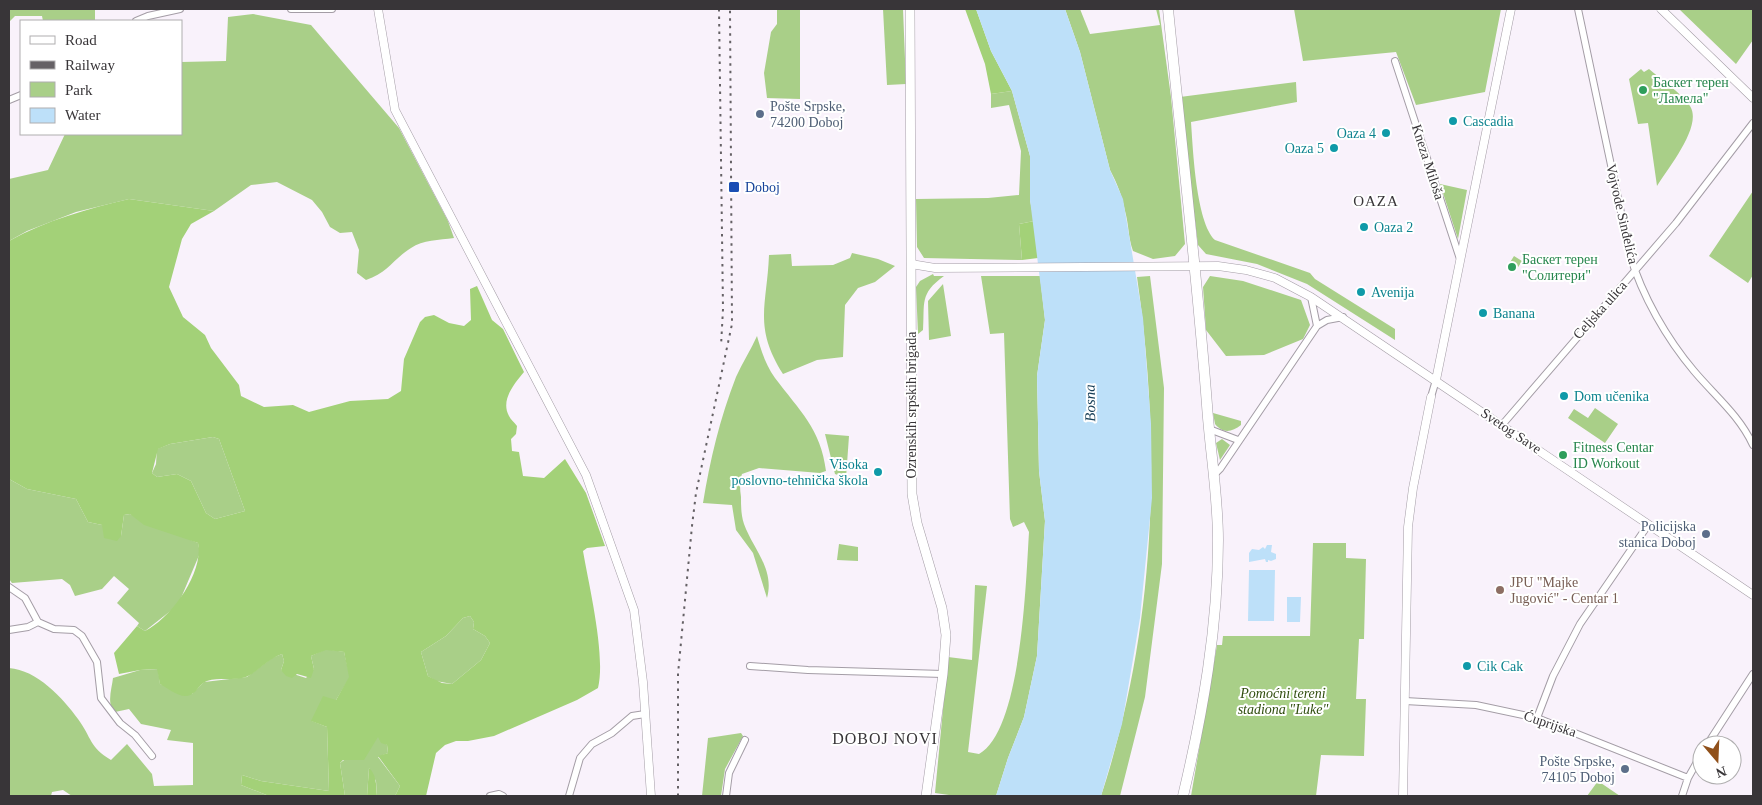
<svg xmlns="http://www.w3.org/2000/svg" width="1762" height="805" font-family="'Times New Roman',serif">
	<rect width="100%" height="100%" fill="#f9f2fb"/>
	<!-- green -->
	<path fill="#a9cf88" d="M9,9h86v12h-52l-1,-5h-27l-6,6z
		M777,9h23v90l-33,-1 -3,-25 7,-41 6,-8z
		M883,9h20l3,75 -19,1z
		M1065,9h15l10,25 70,-9 -4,-16h3l12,88 14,147 -10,12 -22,3 -20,-8c-5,-14 -4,-26 -8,-40 -3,-15 -8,-28 -15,-41l-30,-118z
		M1294,9h207l-16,83 -69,13 -20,-53 -93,9z
		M1679,9h74v31l-17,24z
		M253,14l58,11 88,103 49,93 6,17c-15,2 -31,2 -43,10 -18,11 -23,25 -45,32l-9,-7 2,-23 -7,-18 -12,1 -10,-6 -8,-15 -10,-12 -35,-18 -26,3 -37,26 -85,-12 -53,13 -49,19 -18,10v-62l39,-9 17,-36h116v-72l45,-1 2,-44z
		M1641,69l3,3 5,-3c13,11 31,23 41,37 13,20 -22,62 -33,80l-9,-63 -10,1 -9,-45z
		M1296,82l1,20 -106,20c2,27 5,100 24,118l95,33 5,6 80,50v11l-88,-56 -50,-20 -51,-10 -8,-9 -18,-148z
		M1012,91l18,65v44l4,21 -15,3 3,36 -98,-2 -7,-11 -1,-48 72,-1 31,-3 2,-44 -12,-46 -18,3v-14z
		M1440,184l27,6 -9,49z
		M1753,191v84l-5,8 -39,-27z
		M852,253l26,6 17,7 -20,16 -17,6 -13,17 -2,52 -26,3 -34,14c-30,-48 -16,-68 -14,-119l22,-1 1,12 41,-1 17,-7z
		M1514,256l8,5 -7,11 -8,-5z
		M933,274l1,2h10c-25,18 -19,27 -21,54l-5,4 -2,-47 4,-6z
		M981,276h59l5,44 -8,56 2,95 6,50 -8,135 -13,61 -16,41 -12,38h-40l-21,-3 13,-136 24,3 3,-75 12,1 -19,166 11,2c43,-23 47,-176 50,-222l-5,-10 -11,5 -3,-8 -6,-186 -14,1z
		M1150,276l14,112 -2,176 -17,133 -25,99h-19c55,-167 61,-346 36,-519z
		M1210,276l33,5 58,19 9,25 -7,14 -39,16 -38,1 -20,-26 -3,-43z
		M943,284l8,52 -22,4 -1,-39z
		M757,336c4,14 9,30 18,42 24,32 46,51 51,93l-6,2 -61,-5 -17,6c-3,8 -2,15 -1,23 0,9 0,18 3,27 9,25 31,45 23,74l-14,-45 -17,-23 -4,-25 -29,-2c7,-43 17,-85 33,-126 6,-14 15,-27 21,-41z
		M1595,408l23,16 -13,19 -37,-25 6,-9 14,9z
		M1213,413l28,8v4c-9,7 -18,9 -26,-1z
		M825,434l24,2 -3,42 -11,-4z
		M213,437l6,2 26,72 -30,8 -9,-6 -15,-32 -14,-7 -20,3 -5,-4 4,-9 1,-15 13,-5z
		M1222,439l8,6 -10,15 -4,-17z
		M9,479l18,10 49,10 12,23 14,3 19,11 3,-21 6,-1 68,29 2,10 -22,52 -33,26 -8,-5 2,-3 -22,-20 12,-14 -15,-13 -12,13 -27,7 -5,-11 -8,-6 -50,4 -3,-4z
		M1313,543h33v15l20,1 -2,80h-5l-3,60h10l-2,57 -43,-1 -5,41h-125l26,-151h5l1,-9h87z
		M839,544l19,3v14l-21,-1z
		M470,616l4,6 -1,7 12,7 5,7 -9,17 -29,24 -16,-3 -8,-5 -7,-24 25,-16 17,-18z
		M326,649l18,3 6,25 -14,23 -24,21 15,6 2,64 -68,-10 -19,-6 -1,10 28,11h-197l-9,-6 -11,2 -1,4h-42v-128c28,2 54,30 69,51 14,19 11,28 33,41l16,-16 25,30 2,12 39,-1v-42l-26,-3 4,-10 -30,-6 -12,-15 -14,3c-9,-8 -3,-24 -2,-34l27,-8 18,-1 2,15 32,10 12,-12 43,-5 25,-19 10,-4 2,7 -3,9 25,8 8,-9 -3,-13z
		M741,733l2,3 -18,33 -4,27h-19l6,-58z
		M378,736l9,9 1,8 -10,4 22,29 -5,10h-18l-1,-15 -7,-13 -2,28h-22l-5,-33z
		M1598,781l22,15h-33z"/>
	<!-- forest -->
	<path fill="#a3d178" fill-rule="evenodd" d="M965,9h11l15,42 21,40 -21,3 -6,-30z
		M129,199l85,12 -23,13 -9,15 -13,48 14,30 22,18 6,13 28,37 2,11 23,11 29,-2 16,7 41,-11 38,-2 13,-8 3,-32 16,-37 5,-5 9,-2 15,8 15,3 7,-6 -1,-31 7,-3 15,34 11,9 21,43c-9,11 -24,28 -15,44 2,4 5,6 8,10l-1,8 -5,5 1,12 7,1 4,24 21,2 21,-19 21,34 19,53 -18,2 -4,3c6,35 23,105 15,137l-21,12 -83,36 -26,5h-12l-11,4 -9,8 -10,43h-31l5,-10 -22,-30 10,-3 -1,-8 -6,-2 -3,-6 -14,23h-21l-3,3 5,33h-76l-28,-11 1,-10 19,6 68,10 -2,-64 -16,-6 12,-25 13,4 13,-23 -5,-25 -18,-2 -15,6 3,13 -3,9 -14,-4 -5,4 -6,-2 -5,-6 3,-9 -2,-7c-15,5 -24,18 -36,23 -13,4 -27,0 -39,4 -8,3 -9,10 -15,13 -10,7 -24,-6 -32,-10l-3,-15 -17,1 -21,4 -5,-21 23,-27 8,5c26,-13 59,-58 53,-88l-54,-18 -14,-11 -6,1 -3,21 -4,5 -13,-3 -2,-13 -14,-3 -12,-23 -49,-10 -18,-10v-238c38,-21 78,-32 120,-42zM213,437l6,2 26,72 -30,8 -9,-6 -15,-32 -14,-7 -20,3 -5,-4 6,-24 12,-5zM470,616l4,6 -1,7 12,7 5,7 -9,17 -29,24 -10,-1 -14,-7 -7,-24 25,-16 17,-18z
		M1034,221l4,37 -16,2 -3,-36z
		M369,768c8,7 7,18 8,28h-10z"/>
	<!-- water -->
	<path fill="#bde0f9" d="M976,9h89l15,43 30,118 13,29 20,119 8,106 1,74 -12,120 -18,106 -21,72h-105l12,-38 16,-41 13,-61 8,-135 -6,-50 -2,-95 8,-56 -15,-120v-44l-18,-65 -21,-40z
		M1267,545h5l-1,7 5,2v5l-5,2 -3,-1v2h-2l-1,-3 -16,3v-9l3,-4 7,1 4,-3 2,2z
		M1249,570h26l-1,51h-26z
		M1287,597h14l-1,25h-13z"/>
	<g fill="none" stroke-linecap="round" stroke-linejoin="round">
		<defs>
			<path id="minor" d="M291,9h41
				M1578,9l52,246c12,41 37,84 64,116 21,25 45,44 59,74
				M136,21l12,-5 32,-7
				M1395,61l65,198
				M9,100l12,-5
				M1311,297l6,29
				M1431,397l5,-17
				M1502,425l174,-202 77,-100
				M1209,429l29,11
				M1214,475l6,-6 97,-143 10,-6 16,-3
				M9,587l16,11 13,24
				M9,630l19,-3 10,-5 16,7 20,1 8,6 15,26 4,36 19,25 15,12 17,21
				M750,666l58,4 135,4
				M1405,701l71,4 61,13 151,60
				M1537,718l16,-42 27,-52 68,-99
				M1707,745l46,-71
				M490,796l9,-2 4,2
				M569,796l11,-38 12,-14 20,-11 20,-17 13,-2
				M726,796l3,-23 16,-33
				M1682,796l6,-18 14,-25"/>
			<path id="tertiary" d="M378,9l17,101 191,365 48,135 9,72 8,114
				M1661,9l92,89
				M911,264l24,4 283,-2 28,4 29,8 36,19 442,298
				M1436,380l75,-371
				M1403,796l5,-269 5,-39 18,-91"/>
			<path id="secondary" d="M910,9l2,485 5,29 25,85 4,27 -3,39 -17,122"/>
			<path id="primary" d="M1168,9c13,132 29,264 39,396 3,45 11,90 11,135 0,87 -15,172 -35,256"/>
		</defs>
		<!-- minor casing -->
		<use href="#minor" stroke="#a49da6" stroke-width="8"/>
		<!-- tertiary casing -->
		<use href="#tertiary" stroke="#a49da6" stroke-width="9"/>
		<!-- secondary casing -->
		<use href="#secondary" stroke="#a49da6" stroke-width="10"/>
		<!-- primary casing -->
		<use href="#primary" stroke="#a49da6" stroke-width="11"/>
		<!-- minor -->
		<use href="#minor" stroke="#fff" stroke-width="6"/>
		<!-- tertiary -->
		<use href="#tertiary" stroke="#fff" stroke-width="8"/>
		<!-- secondary -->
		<use href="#secondary" stroke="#fff" stroke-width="9"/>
		<!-- primary -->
		<use href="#primary" stroke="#fff" stroke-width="10"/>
		<!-- rail -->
		<path stroke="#656165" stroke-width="2" stroke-dasharray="2.5 5" stroke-linecap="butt" d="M719,9l4,300 -2,37
			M678,796v-122l14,-148 4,-33 36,-169 -2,-315"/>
	</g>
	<!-- markers -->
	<g fill="#2e9e5b" stroke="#fff" stroke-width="2">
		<circle cx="1643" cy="90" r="5"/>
		<circle cx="1512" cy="267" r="5"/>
		<circle cx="1563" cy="455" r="5"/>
	</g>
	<g fill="#5c6f8a" stroke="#fff" stroke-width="2">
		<circle cx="760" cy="114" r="5"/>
		<circle cx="1706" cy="534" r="5"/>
		<circle cx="1625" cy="769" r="5"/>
	</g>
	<g fill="#0f9aa8" stroke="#fff" stroke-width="2">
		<circle cx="1453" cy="121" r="5"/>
		<circle cx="1386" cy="133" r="5"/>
		<circle cx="1334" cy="148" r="5"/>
		<circle cx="1364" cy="227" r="5"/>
		<circle cx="1361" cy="292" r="5"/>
		<circle cx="1483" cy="313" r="5"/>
		<circle cx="1564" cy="396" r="5"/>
		<circle cx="878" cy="472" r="5"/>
		<circle cx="1467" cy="666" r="5"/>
	</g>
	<rect fill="#1a4fb4" stroke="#fff" stroke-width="2" x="728" y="181" width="12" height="12" rx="2.5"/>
	<circle fill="#8d6e63" stroke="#fff" stroke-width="2" cx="1500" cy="590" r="5"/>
	<g text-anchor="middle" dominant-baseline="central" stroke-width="4" stroke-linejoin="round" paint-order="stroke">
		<!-- leisure labels -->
		<g font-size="14" fill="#27864d" stroke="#fff" text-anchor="start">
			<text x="1653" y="82">Баскет терен<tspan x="1653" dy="16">"Ламела"</tspan></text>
			<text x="1522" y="259">Баскет терен<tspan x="1522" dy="16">"Солитери"</tspan></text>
			<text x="1573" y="447">Fitness Centar<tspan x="1573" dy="16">ID Workout</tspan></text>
		</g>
		<!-- service labels -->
		<g font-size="14" fill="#4e5e75" stroke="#fff" text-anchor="end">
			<text x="770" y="106" text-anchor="start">Pošte Srpske,<tspan x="770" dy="16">74200 Doboj</tspan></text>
			<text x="1696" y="526">Policijska<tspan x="1696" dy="16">stanica Doboj</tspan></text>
			<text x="1615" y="761">Pošte Srpske,<tspan x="1615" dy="16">74105 Doboj</tspan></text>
		</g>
		<!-- culture labels -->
		<g font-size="14" fill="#0d838f" stroke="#fff" text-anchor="start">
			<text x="1463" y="121">Cascadia</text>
			<text x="1376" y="133" text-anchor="end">Oaza 4</text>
			<text x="1324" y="148" text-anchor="end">Oaza 5</text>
			<text x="1374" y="227">Oaza 2</text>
			<text x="1371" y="292">Avenija</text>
			<text x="1493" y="313">Banana</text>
			<text x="1574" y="396">Dom učenika</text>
			<text x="868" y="464" text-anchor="end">Visoka<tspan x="868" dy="16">poslovno-tehnička škola</tspan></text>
			<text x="1477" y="666">Cik Cak</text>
		</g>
		<!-- street labels -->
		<g font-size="14" fill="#383538" stroke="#fff">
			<text transform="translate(1428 162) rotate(72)">Kneza Miloša</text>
			<text transform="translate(1622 214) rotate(77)">Vojvode Sinđelića</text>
			<text transform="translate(1600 310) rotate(-48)">Celjska ulica</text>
			<text transform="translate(911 405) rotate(-90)">Ozrenskih srpskih brigada</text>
			<text transform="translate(1511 431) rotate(34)">Svetog Save</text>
			<text transform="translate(1550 724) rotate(19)">Ćuprijska</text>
		</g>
		<!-- transit labels -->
		<g font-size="14" fill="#164399" stroke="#fff" text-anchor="start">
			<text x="745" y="187">Doboj</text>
		</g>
		<!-- education labels -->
		<g font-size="14" fill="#785e54" stroke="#fff" text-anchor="start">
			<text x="1510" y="582">JPU "Majke<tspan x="1510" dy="16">Jugović" - Centar 1</tspan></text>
		</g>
		<!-- park labels -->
		<g font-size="14" font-style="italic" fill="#304d0e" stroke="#fff">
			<text x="1283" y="693">Pomoćni tereni<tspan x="1283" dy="16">stadiona "Luke"</tspan></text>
		</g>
		<!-- neighbourhood labels -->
		<g font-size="15" letter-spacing="1" fill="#383538" stroke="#fff">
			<text x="1376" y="201">OAZA</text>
		</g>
		<!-- water labels -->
		<g font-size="15" font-style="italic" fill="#163e57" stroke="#fff">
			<text transform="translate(1090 403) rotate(-91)">Bosna</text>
		</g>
		<!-- quarter labels -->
		<g font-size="16" letter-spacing="1" fill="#383538" stroke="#fff">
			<text x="885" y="738">DOBOJ NOVI</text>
		</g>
	</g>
	<!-- border -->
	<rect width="1762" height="805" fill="none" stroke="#383538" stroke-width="20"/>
	<!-- legend -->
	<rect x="20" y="20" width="162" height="115" fill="#ffffff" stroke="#afaeaf"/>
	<rect x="30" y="36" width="25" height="8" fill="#ffffff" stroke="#afaeaf"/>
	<text x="65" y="45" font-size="15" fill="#383538">Road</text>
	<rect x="30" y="61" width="25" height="8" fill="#656165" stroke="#afaeaf"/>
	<text x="65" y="70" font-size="15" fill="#383538">Railway</text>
	<rect x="30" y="82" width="25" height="15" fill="#a9cf88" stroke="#afaeaf"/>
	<text x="65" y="95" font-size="15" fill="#383538">Park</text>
	<rect x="30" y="108" width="25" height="15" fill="#bde0f9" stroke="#afaeaf"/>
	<text x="65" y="120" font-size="15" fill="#383538">Water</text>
	<!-- north arrow -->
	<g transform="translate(1717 760) rotate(161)"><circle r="24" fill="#ffffff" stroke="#afaeaf"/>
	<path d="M0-4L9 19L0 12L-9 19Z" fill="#90501a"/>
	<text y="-8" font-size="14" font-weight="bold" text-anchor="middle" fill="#383538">N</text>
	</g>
</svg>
